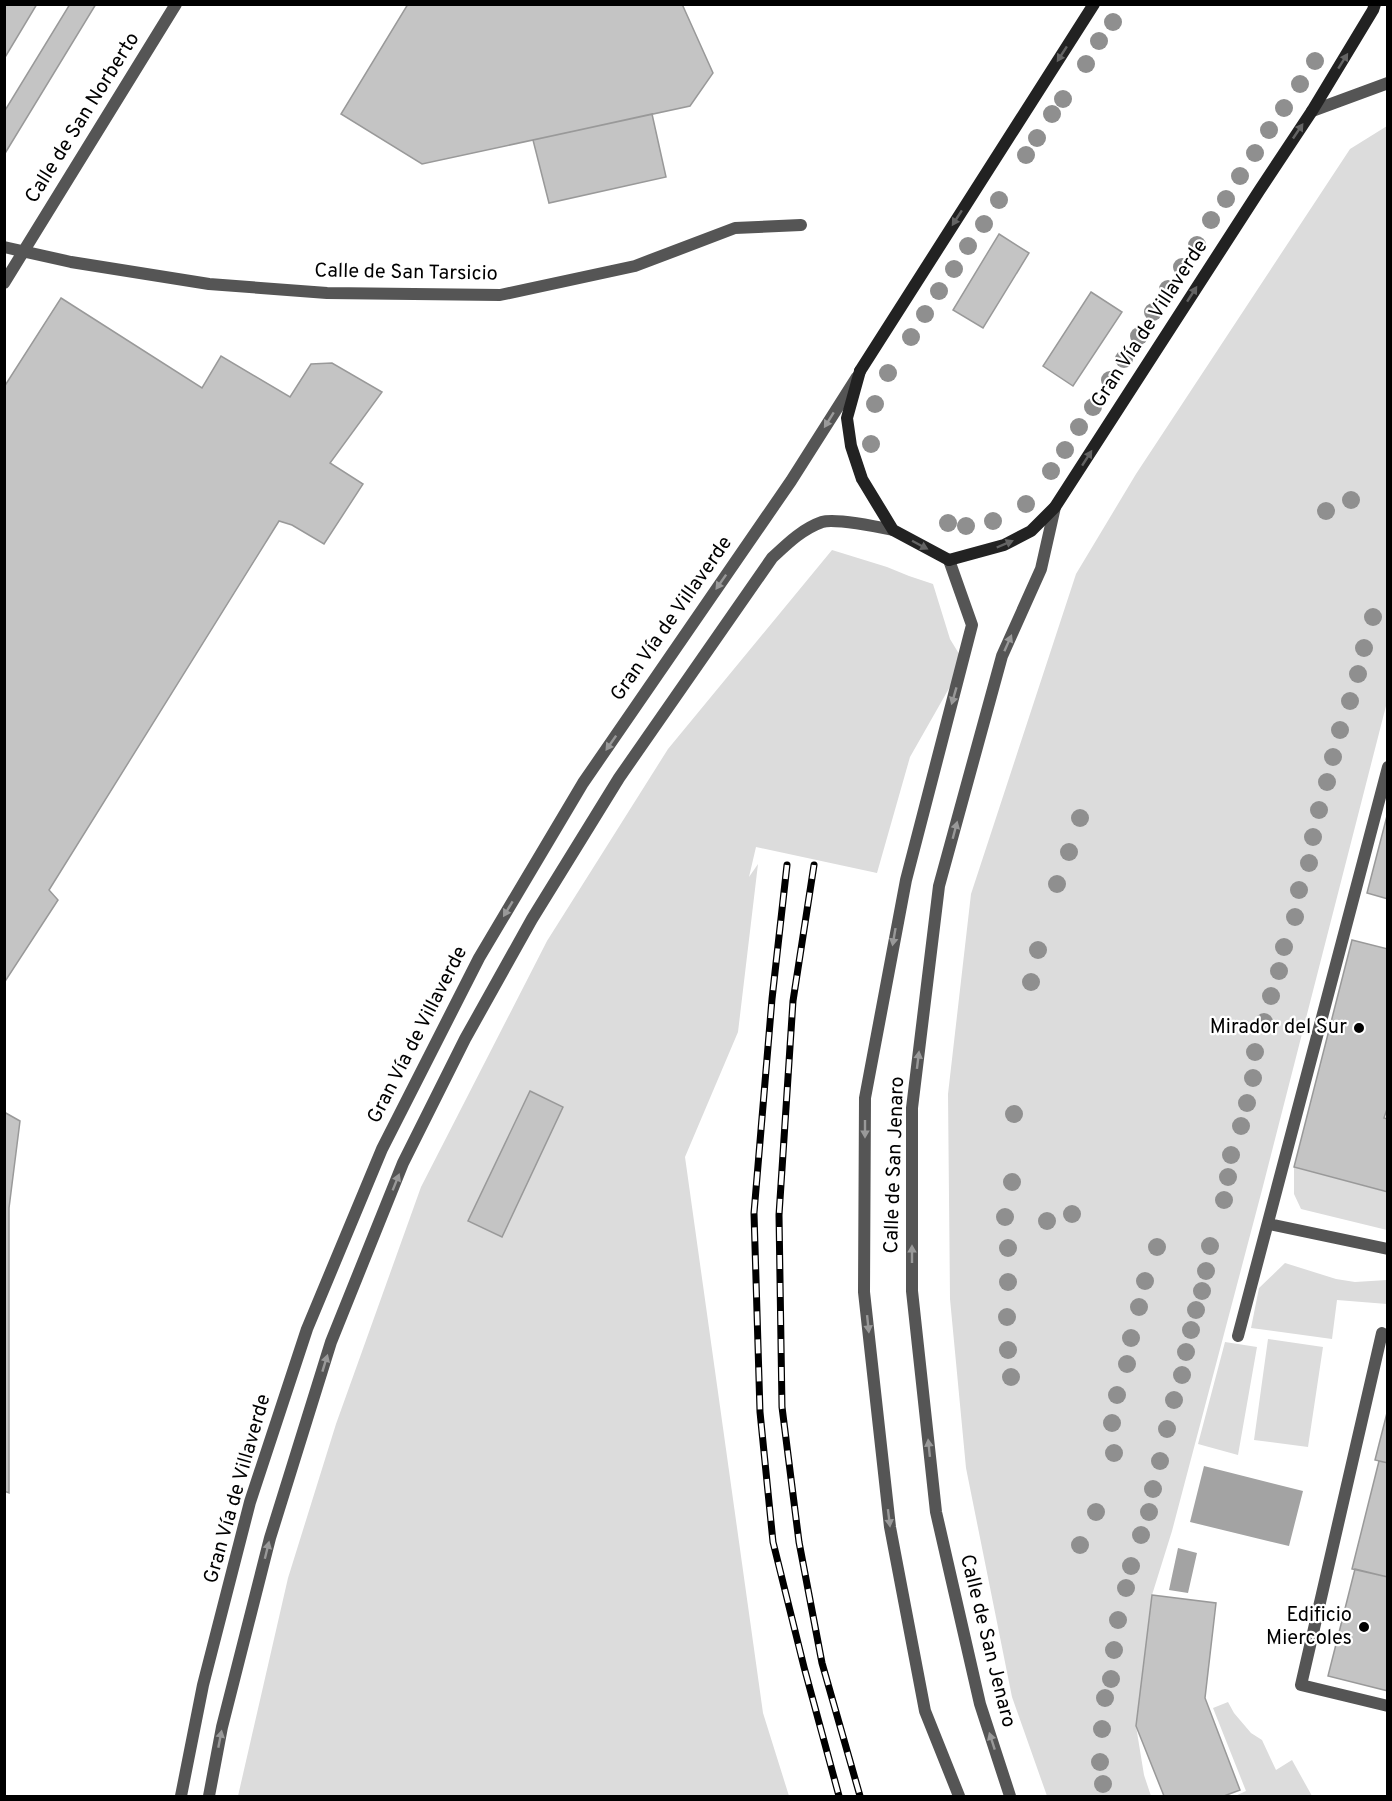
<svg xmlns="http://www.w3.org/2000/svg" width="1392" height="1801" font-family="Overpass,sans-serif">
	<rect width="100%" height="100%" fill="#fff"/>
	<!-- green -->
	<path fill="#dcdcdc" d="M1387,126v576l-125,488 -90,341 -20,64 -16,131 8,49 7,21h-104l-35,-99 -46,-229 -16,-169 -2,-205 23,-200 105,-320 60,-100 214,-325z
		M832,550l55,17 22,9 24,8 17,55 14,23 -54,95 -33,116 -121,-26 -7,30 9,-13 -20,168 -53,125 78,556 26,83h-551l50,-218 48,-154 85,-237 126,-246 121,-192z
		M1294,1167l93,25v38l-86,-21 -7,-15z
		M1285,1263l51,16 19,3 32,-2v24l-50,-4 -5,39 -81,-11 8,-40z
		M1268,1339l55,8 -15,100 -54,-7z
		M1225,1342l32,5 -19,108 -40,-11z
		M1228,1702l6,11 17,20 11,7 14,30 16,-10 20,36h-77l11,-5 -33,-83z"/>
	<!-- water -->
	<path fill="#a3a3a3" d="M1204,1466l99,25 -14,55 -99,-24z
		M1178,1548l19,5 -9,40 -19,-3z"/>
	<!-- building -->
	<path fill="#c4c4c4" stroke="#999" stroke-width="1.5" d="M4,4h33l-33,55z
		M70,4h26l-92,151v-43z
		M408,4h274l31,69 -23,33 -268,58 -81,-50z
		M652,114l14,63 -117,26 -16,-63z
		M999,234l30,19 -46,75 -30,-18z
		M1091,292l31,20 -49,74 -30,-20z
		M61,298l141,90 19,-32 69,41 21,-33 21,-1 50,29 -52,71 33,21 -39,60 -32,-19 -13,-4 -230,369 9,10 -54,83v-596z
		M1388,812v87l-21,-6z
		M1352,940l36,9v157l-4,12 4,1v73l-94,-25z
		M530,1091l33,16 -61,130 -34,-16z
		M4,1112l16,9 -11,87v285l-5,-2z
		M1388,1409v54l-13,-3z
		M1379,1461l9,2v114l-36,-8z
		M1355,1569l33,8v114l-60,-15z
		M1152,1595l64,8 -11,95 35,92 -16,6h-60l-28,-70z"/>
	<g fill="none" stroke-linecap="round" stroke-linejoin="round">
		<!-- service -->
		<path stroke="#555" stroke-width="12" d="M1269,1224l119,25
			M1382,1333l-81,352 87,21
			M1238,1336l150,-569"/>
		<!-- minor -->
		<path stroke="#555" stroke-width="12" d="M1312,111l76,-28
			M4,247l67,15 138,22 118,9 173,2 135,-29 100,-38 66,-3
			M4,283l172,-279"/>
		<!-- tertiary -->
		<path stroke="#555" stroke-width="12" d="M949,560l23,65 -66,255 -41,218 -1,194 26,235 35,184 34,85
			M1010,1796l-30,-92 -44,-192 -24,-221v-183l27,-222 63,-230 39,-87 14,-62"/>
		<!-- secondary -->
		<path stroke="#222" stroke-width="12" d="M860,371l234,-367
			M949,560l55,-15 27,-14 24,-24 204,-316 53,-80 61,-101 2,-6"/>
		<defs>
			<path id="rail" d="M787,865l-15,134 -18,214 6,199 13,130 31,125 35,129
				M814,865l-21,136 -14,214 3,192 17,135 23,121 38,133"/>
		</defs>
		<!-- rail casing -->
		<use href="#rail" stroke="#000" stroke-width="7"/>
		<!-- rail -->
		<use href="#rail" stroke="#fff" stroke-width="4.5" stroke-dasharray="14" stroke-linecap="butt"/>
		<!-- tertiary-bridge -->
		<path stroke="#555" stroke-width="12" d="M181,1796l22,-111 47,-183 57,-173 75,-180 97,-191 104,-175 208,-302 66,-104
			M209,1796l13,-69 48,-189 61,-196 72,-179 62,-124 67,-120 87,-141 153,-220c15,-14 30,-29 50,-36 12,-4 57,5 71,8"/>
		<!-- secondary-bridge -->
		<path stroke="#222" stroke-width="12" d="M860,371l-13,47 4,28 11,33 31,51 56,30"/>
	</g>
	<!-- trees -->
	<g fill="#8f8f8f">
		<circle cx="1113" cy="22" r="9"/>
		<circle cx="1099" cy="41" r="9"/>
		<circle cx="1315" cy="61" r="9"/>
		<circle cx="1086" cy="64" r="9"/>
		<circle cx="1300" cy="84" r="9"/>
		<circle cx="1063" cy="99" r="9"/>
		<circle cx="1284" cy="108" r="9"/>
		<circle cx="1052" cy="114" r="9"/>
		<circle cx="1269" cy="130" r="9"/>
		<circle cx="1037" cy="138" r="9"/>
		<circle cx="1255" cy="153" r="9"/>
		<circle cx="1026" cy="155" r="9"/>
		<circle cx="1240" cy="176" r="9"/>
		<circle cx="1226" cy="199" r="9"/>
		<circle cx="999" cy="200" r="9"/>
		<circle cx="1211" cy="220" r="9"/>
		<circle cx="984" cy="224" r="9"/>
		<circle cx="1197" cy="245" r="9"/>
		<circle cx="968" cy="246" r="9"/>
		<circle cx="1182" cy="267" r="9"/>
		<circle cx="954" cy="269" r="9"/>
		<circle cx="1168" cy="289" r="9"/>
		<circle cx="939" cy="291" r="9"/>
		<circle cx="1153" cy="312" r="9"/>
		<circle cx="925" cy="314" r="9"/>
		<circle cx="1139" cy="336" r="9"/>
		<circle cx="911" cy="337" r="9"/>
		<circle cx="1124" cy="359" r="9"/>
		<circle cx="888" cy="373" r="9"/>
		<circle cx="1110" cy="380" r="9"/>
		<circle cx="875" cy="404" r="9"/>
		<circle cx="1093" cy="407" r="9"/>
		<circle cx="1079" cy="427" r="9"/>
		<circle cx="871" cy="444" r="9"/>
		<circle cx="1065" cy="450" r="9"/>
		<circle cx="1051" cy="471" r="9"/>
		<circle cx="1351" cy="500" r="9"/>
		<circle cx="1026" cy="504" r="9"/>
		<circle cx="1326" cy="511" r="9"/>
		<circle cx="993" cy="521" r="9"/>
		<circle cx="948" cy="523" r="9"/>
		<circle cx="966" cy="526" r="9"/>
		<circle cx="1373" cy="617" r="9"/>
		<circle cx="1364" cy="648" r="9"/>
		<circle cx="1358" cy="674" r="9"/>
		<circle cx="1350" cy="701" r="9"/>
		<circle cx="1340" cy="730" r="9"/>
		<circle cx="1333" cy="757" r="9"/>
		<circle cx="1327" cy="782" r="9"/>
		<circle cx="1319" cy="810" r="9"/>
		<circle cx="1080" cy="818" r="9"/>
		<circle cx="1313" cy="837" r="9"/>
		<circle cx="1069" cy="852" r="9"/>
		<circle cx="1309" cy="863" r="9"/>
		<circle cx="1057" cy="884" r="9"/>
		<circle cx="1299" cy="890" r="9"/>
		<circle cx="1295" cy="917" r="9"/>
		<circle cx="1284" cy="947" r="9"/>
		<circle cx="1038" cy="950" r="9"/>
		<circle cx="1279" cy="971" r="9"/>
		<circle cx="1031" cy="982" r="9"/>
		<circle cx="1271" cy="996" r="9"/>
		<circle cx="1264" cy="1022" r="9"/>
		<circle cx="1255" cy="1052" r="9"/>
		<circle cx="1253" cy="1078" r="9"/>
		<circle cx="1247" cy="1103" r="9"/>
		<circle cx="1014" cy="1114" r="9"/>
		<circle cx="1241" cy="1126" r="9"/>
		<circle cx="1231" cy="1155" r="9"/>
		<circle cx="1228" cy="1177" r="9"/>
		<circle cx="1012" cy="1182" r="9"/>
		<circle cx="1224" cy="1200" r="9"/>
		<circle cx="1072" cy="1214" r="9"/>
		<circle cx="1005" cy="1217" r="9"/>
		<circle cx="1047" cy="1221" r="9"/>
		<circle cx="1210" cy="1246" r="9"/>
		<circle cx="1157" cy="1247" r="9"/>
		<circle cx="1008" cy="1248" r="9"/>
		<circle cx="1206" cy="1271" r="9"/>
		<circle cx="1145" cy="1281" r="9"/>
		<circle cx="1008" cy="1282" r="9"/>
		<circle cx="1202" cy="1291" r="9"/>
		<circle cx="1139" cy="1307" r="9"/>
		<circle cx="1196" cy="1310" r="9"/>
		<circle cx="1007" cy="1317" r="9"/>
		<circle cx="1191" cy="1330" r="9"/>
		<circle cx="1131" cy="1338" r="9"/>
		<circle cx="1008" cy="1350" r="9"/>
		<circle cx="1186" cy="1352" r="9"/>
		<circle cx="1127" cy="1364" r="9"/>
		<circle cx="1182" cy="1375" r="9"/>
		<circle cx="1011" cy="1377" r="9"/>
		<circle cx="1117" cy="1395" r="9"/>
		<circle cx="1174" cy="1400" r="9"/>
		<circle cx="1112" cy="1423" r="9"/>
		<circle cx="1167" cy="1429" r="9"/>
		<circle cx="1114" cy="1453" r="9"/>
		<circle cx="1160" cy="1461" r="9"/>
		<circle cx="1153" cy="1489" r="9"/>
		<circle cx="1096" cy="1512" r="9"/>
		<circle cx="1149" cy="1512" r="9"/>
		<circle cx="1141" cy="1535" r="9"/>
		<circle cx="1080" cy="1545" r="9"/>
		<circle cx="1131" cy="1566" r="9"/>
		<circle cx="1126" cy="1588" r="9"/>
		<circle cx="1118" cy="1620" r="9"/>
		<circle cx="1114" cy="1650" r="9"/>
		<circle cx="1111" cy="1679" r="9"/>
		<circle cx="1105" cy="1698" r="9"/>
		<circle cx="1102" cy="1729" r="9"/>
		<circle cx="1100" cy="1762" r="9"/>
		<circle cx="1103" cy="1784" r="9"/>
	</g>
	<!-- one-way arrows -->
	<defs><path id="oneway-solid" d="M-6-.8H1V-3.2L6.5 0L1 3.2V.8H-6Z" transform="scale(1.5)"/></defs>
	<g fill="#646464">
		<use href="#oneway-solid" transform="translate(1062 54) rotate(123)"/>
		<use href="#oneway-solid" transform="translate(1343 61) rotate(-58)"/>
		<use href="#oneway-solid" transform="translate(1298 131) rotate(-56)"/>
		<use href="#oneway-solid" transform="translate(957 218) rotate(123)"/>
		<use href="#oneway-solid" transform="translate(1192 294) rotate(-57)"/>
		<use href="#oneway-solid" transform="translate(1087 458) rotate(-57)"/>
		<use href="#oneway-solid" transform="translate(1005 544) rotate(-23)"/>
		<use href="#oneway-solid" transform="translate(920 545) rotate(28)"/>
	</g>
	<g fill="#999">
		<use href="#oneway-solid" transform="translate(829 420) rotate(122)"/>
		<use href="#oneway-solid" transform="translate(721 582) rotate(125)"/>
		<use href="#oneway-solid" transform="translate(1008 643) rotate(-66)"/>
		<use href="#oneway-solid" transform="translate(954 696) rotate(106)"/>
		<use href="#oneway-solid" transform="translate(611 743) rotate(125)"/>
		<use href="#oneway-solid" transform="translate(955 830) rotate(-75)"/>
		<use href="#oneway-solid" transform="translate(508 909) rotate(121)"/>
		<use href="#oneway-solid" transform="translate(894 937) rotate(100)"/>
		<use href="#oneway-solid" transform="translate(918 1060) rotate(-83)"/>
		<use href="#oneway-solid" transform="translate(865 1129) rotate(90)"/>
		<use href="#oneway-solid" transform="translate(396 1182) rotate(-68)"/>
		<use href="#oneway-solid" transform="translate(912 1254) rotate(-90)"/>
		<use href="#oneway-solid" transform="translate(868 1324) rotate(84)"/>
		<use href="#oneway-solid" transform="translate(325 1363) rotate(-73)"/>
		<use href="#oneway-solid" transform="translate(929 1448) rotate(-96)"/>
		<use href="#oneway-solid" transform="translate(889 1518) rotate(83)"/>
		<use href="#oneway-solid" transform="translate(267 1550) rotate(-76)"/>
		<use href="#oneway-solid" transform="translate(220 1739) rotate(-79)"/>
		<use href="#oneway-solid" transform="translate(992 1741) rotate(-108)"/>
	</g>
	<!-- markers -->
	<g fill="#000" stroke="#fff" stroke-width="2">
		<circle cx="1359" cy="1028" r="6"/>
		<circle cx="1364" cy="1627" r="6"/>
	</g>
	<g text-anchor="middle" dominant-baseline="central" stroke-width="4.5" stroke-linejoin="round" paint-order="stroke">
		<!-- street labels -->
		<g font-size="20" fill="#000" stroke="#fff">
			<text transform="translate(83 118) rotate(-58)">Calle de San Norberto</text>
			<text transform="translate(406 273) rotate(1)">Calle de San Tarsicio</text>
			<text transform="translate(1150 324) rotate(-57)">Gran Vía de Villaverde</text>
			<text transform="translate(672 619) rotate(-55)">Gran Vía de Villaverde</text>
			<text transform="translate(418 1035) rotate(-63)">Gran Vía de Villaverde</text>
			<text transform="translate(895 1165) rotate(-88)">Calle de San Jenaro</text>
			<text transform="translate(238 1489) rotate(-74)">Gran Vía de Villaverde</text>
			<text transform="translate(987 1641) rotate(76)">Calle de San Jenaro</text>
		</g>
		<!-- poi labels -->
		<g font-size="20" fill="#000" stroke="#fff" text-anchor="end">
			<text x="1347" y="1028">Mirador del Sur</text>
			<text x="1352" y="1616">Edificio<tspan x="1352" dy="23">Miercoles</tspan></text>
		</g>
	</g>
	<!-- border -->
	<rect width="1392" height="1801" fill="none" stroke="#000000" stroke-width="12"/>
</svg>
